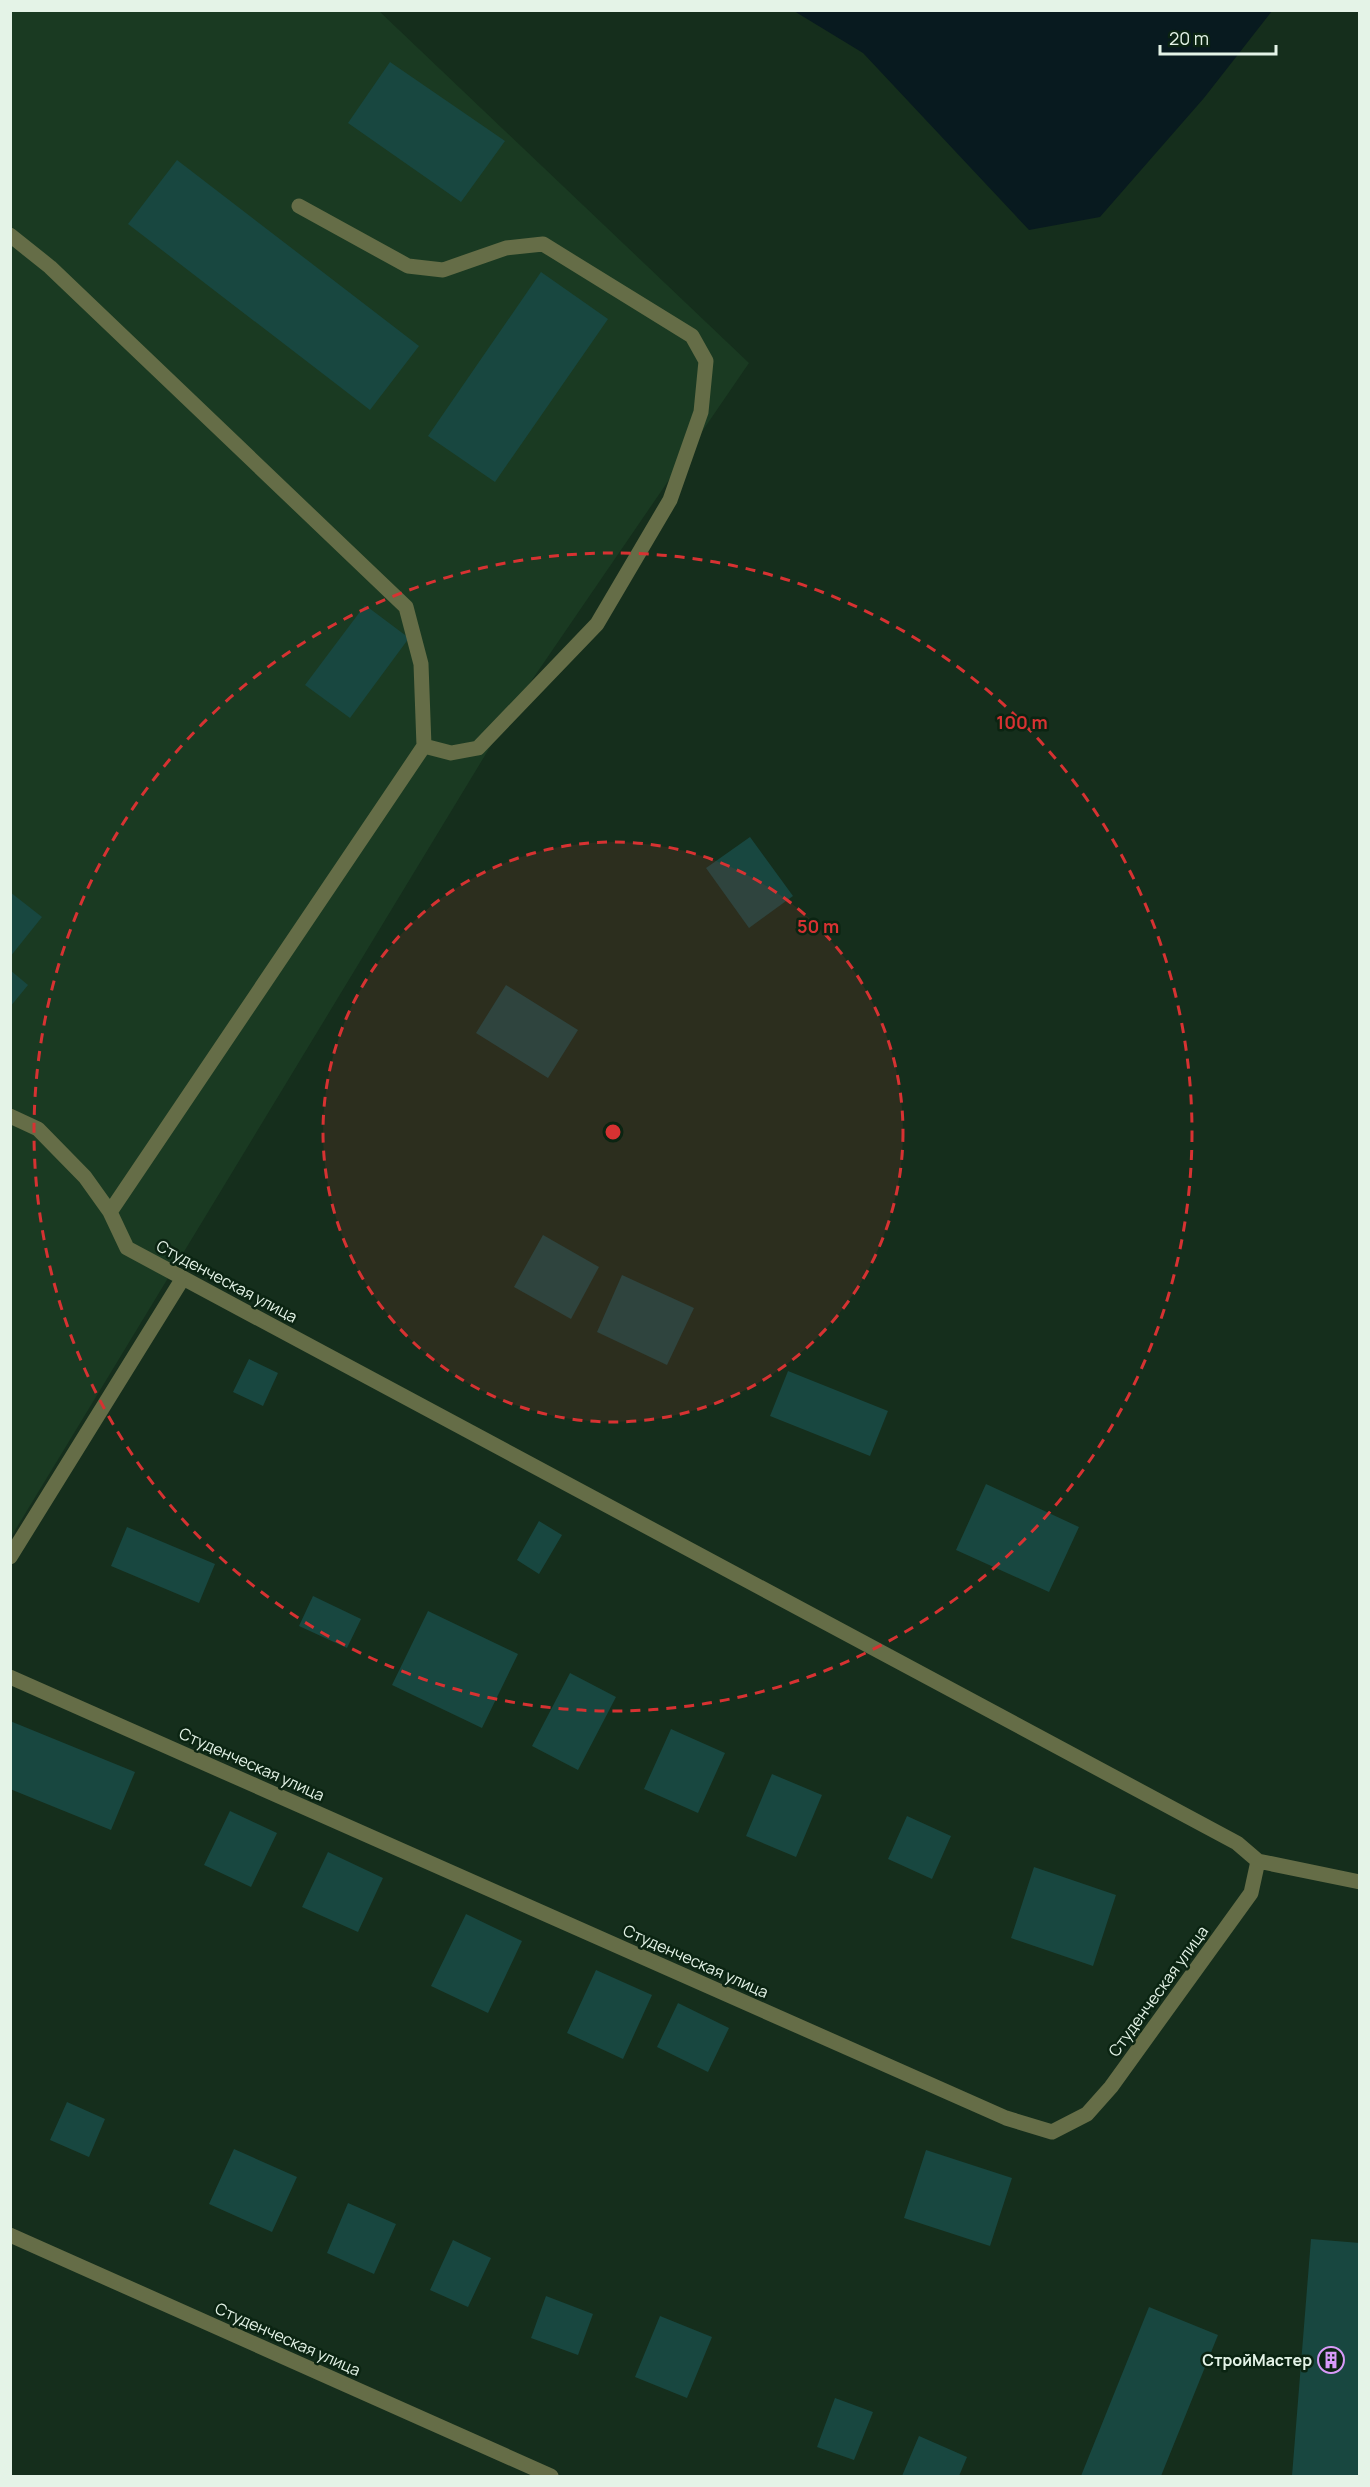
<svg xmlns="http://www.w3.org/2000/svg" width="1370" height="2487" font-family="Manrope,sans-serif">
	<rect width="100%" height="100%" fill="#152e1c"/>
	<!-- built -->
	<path fill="#1a3a22" d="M11,11h368l370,352 -228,333 -510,841z"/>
	<!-- water -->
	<path fill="#081a1f" d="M794,11h478l-68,87 -104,119 -71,13 -166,-177z"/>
	<!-- building -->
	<path fill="#184740" d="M390,62l115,79 -44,61 -113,-79z
		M177,160l242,186 -49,64 -242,-186z
		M541,272l67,47 -113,163 -67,-46z
		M365,605l44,33 -59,80 -45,-33z
		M750,837l43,59 -44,32 -43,-60z
		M10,892l32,25 -32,40z
		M10,970l18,15 -18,22z
		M506,985l72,45 -30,48 -72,-45z
		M543,1235l56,32 -28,52 -57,-32z
		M622,1275l72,33 -27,57 -70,-33z
		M249,1359l29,14 -15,33 -30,-14z
		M788,1371l100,40 -18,45 -100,-40z
		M986,1484l93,43 -30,65 -93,-42z
		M539,1521l23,14 -23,39 -22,-14z
		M127,1527l88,37 -16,39 -88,-37z
		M313,1596l48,23 -14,29 -48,-22z
		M428,1611l90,43 -36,74 -90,-43z
		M570,1673l46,24 -38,73 -46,-24z
		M10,1721l125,51 -24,58 -101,-41z
		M671,1729l54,24 -27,60 -54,-24z
		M772,1774l50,21 -26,62 -50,-21z
		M230,1811l47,22 -26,54 -47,-22z
		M907,1816l44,20 -19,43 -44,-20z
		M328,1852l55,26 -25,54 -56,-25z
		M1034,1867l82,28 -23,71 -82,-28z
		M466,1914l56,27 -34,72 -57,-27z
		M596,1970l56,25 -29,64 -56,-26z
		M678,2003l51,25 -21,44 -51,-25z
		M67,2102l38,17 -16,38 -39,-17z
		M234,2149l63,28 -25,55 -63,-28z
		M926,2150l86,28 -22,68 -86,-28z
		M348,2203l48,21 -22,50 -47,-21z
		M1311,2239l49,4v233h-68z
		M453,2240l38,18 -23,49 -38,-17z
		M546,2296l47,18 -15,41 -47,-17z
		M1149,2307l69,28 -57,141h-80z
		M660,2316l52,21 -25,61 -52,-21z
		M835,2398l38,14 -19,48 -37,-13z
		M919,2436l48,21 -8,19h-57z"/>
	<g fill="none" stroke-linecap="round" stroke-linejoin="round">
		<!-- service -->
		<path stroke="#656d47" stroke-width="15" d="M299,206l109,60 35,4 63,-22 37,-4 149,92 14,25 -5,51 -31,88 -73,124 -119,124 -27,5 -27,-7
			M10,235l40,32 356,340 15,57 3,82 -314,466 17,36 1110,595 21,18 102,21
			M10,1116l28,13 47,48 25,35
			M10,1557l173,-279
			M10,1677l996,441 46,14 35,-18 24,-27 140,-194 7,-32"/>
		<!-- minor -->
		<path stroke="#656d47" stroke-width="15" d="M10,2235l541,241"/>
	</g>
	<!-- distance rings -->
	<circle cx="613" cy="1132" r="290" fill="#d73232" fill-opacity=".12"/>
	<g fill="none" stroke="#d73232" stroke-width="3" stroke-dasharray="10 8">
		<circle cx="613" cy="1132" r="290"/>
		<circle cx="613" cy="1132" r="579"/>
	</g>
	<!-- icons -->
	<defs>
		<symbol id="building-ring" viewBox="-11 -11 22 22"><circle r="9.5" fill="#0b2412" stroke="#d89af8" stroke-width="1.5"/><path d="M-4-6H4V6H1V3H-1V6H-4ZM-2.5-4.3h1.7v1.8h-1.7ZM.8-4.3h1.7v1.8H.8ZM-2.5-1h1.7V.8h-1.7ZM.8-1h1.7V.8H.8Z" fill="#d89af8"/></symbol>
	</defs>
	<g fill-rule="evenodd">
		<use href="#building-ring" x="1316" y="2345" width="30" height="30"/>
	</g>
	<g text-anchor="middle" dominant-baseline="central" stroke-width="5" stroke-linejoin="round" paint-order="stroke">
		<!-- street labels -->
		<g font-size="16" fill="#e4f3e7" stroke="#0b2412">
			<text transform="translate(227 1281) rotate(28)">Студенческая улица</text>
			<text transform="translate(252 1764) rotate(24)">Студенческая улица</text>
			<text transform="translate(696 1961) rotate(24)">Студенческая улица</text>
			<text transform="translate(1158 1991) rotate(-54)">Студенческая улица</text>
			<text transform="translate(288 2339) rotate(24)">Студенческая улица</text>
		</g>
		<!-- poi labels -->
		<g font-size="16" font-weight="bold" fill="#e4f3e7" stroke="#0b2412" text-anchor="end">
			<text x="1312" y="2360">СтройМастер</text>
		</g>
	</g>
	<circle cx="613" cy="1132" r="9" fill="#d73232" stroke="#0b2412" stroke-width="3"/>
	<g font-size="18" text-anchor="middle" font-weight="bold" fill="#d73232" stroke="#0b2412" stroke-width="5" stroke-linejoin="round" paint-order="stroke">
		<text x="1022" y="729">100 m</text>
		<text x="818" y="933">50 m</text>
	</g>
	<!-- border -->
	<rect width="1370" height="2487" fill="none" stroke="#e4f3e7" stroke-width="24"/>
	<!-- scale -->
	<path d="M1160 45v9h116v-9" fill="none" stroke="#e4f3e7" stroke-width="3"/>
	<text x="1169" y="45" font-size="18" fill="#e4f3e7" stroke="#0b2412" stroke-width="4.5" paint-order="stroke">20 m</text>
</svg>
